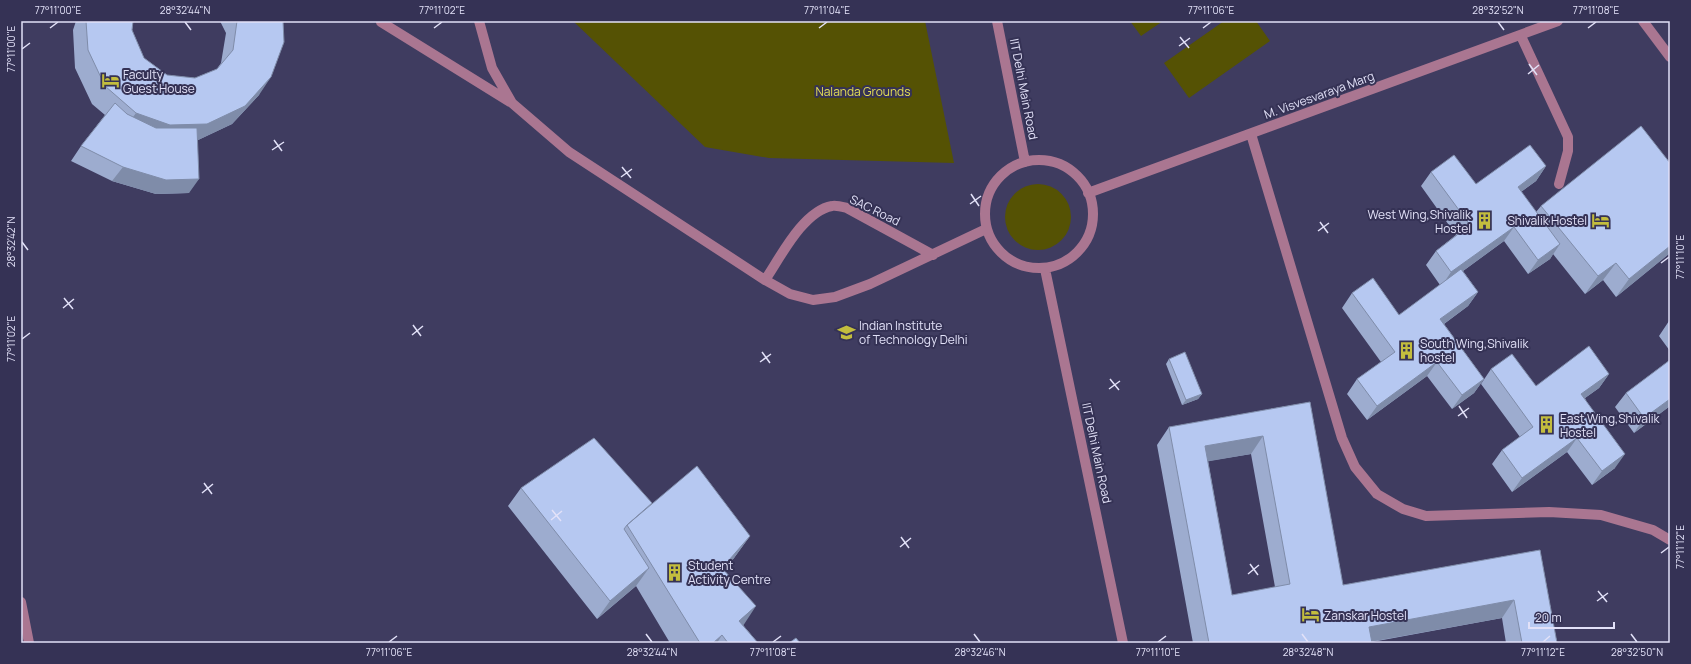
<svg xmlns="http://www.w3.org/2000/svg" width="1691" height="664" font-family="Manrope,sans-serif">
	<rect width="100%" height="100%" fill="#3f3c60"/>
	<!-- green -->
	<path fill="#555204" d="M573,21h352l29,142 -185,-5 -64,-11z
		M1130,21h33l-22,15z
		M1224,21h32l14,20 -81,57 -25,-35z
		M1005 217a33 33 0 1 1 66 0a33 33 0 1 1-66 0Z"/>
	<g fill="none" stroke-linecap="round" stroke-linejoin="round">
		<!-- minor -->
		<path stroke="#aa7691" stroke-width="10" d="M479,21l13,47 20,35 57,49 196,128 25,14 23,6 22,-3 35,-13 116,-55
			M997,21l28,141
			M1643,21l27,36
			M381,22l129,80
			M1521,36l47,101v14l-9,33
			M1251,134l91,304 13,29 22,27 26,15 23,7 123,-4 52,3 52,15 17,10
			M985 214a54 54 0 1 1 108 0a54 54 0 1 1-108 0Z
			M1088,193l470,-172
			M1045,269l78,374
			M765,280c15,-22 38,-69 67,-74 4,-1 11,1 15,2l86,47
			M21,602l8,41"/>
	</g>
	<!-- wall -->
	<path fill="#9daccf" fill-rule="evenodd" d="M76,21h57l-1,9 12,28 23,17 28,3 22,-9 4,-6 5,-30 -6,-12h63l-24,74 -27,29 -34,16 -9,53 -33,1 -44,-13 -41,-20 10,-15 24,-31 -13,-11 -17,-36 -2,-38z
		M1670,163v90l-54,44 -13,-17 -18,14 -32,-40 -3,5 -22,15 -24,-33 -41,30 15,21 -10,14 -24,18 40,55 -10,14 -22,16 -25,-33 -60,44 -20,-26 10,-15 24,-17 -39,-54 10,-15 47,22 41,-30 -14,-20 10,-14 20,-16 -35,-49 10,-14 45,12 70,-18 -10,15 -15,11 15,20 5,-6z
		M1669,321h1v30l-11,-15z
		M1169,359l33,35 -4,5 -16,6 -16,-41z
		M1670,360v46l-36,27 -19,-26 11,-14z
		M1491,369l45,17 73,-12 -10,14 -14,10 30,70 -23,17 -25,-33 -55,40 -20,-28 10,-14 18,-13 -39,-53z
		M1310,402l33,183 197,-35 17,93h-51l-4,-25 -130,24v1h-179l-36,-198 12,-18zM1251,454l24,133 -43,8 -24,-134z
		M521,488l131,15 98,33 -16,22 -10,12 19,55 15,18h-88l-34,-57 -39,33 -89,-113z"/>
	<!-- shaded-wall -->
	<path fill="#7f8ca9" d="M271,77l-12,18 -27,29 -38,18 -71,-11 13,-18z
		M1546,166l-10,15 -28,20 10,-14z
		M123,167l76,12 -10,14 -33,1 -44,-13z
		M1514,227l-10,14 -63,46 10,-15z
		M1560,244l-10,15 -22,15 10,-14z
		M1670,246v7l-54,44 13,-18z
		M1616,263l-13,17 -18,14 13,-18z
		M1478,292l-10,14 -38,28 10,-15z
		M1437,362l-10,14 -60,44 10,-14z
		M1609,374l-10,14 -28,20 10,-14z
		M1484,379l-10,14 -22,16 10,-14z
		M1202,394l-4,5 -16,6 4,-5z
		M1670,399v7l-36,27 10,-15z
		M1263,436l-12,18 -58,10 12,-18z
		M1577,438l-10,14 -55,40 10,-14z
		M1625,454l-10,14 -23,17 10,-14z
		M750,536l-16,22 -27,32 15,-22z
		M649,568l-13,18 -39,33 13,-18z
		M1514,600l-12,18 -138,25 5,-16z
		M756,606l-15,23 -2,-8z
		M722,635l-5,8h-4z"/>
	<!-- building -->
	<path fill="#b6c8f1" stroke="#7f8ca9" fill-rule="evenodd" d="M86,21h47l-1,9 12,28 23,17 28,3 22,-9 16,-19 4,-29h46l1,21 -13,35 -26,29 -38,18 -37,1 -34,-12 -31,-27 -17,-36z
		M115,103l12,11 29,14h41l2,51 -33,1 -43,-13 -42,-21z
		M1641,126l29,37v83l-41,33 -13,-16 -18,13 -57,-70z
		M1530,145l16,21 -28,21 42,57 -22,16 -24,-33 -63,45 -15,-21 34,-26 -39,-53 23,-17 22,29z
		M1461,269l17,23 -38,27 44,60 -22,16 -25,-33 -60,44 -20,-27 38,-27 -43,-59 21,-15 26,37z
		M1589,346l20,28 -28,20 44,60 -23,17 -25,-33 -55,40 -20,-28 31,-23 -42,-58 21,-15 24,32z
		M1185,352l17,42 -16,6 -17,-41z
		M1670,360v39l-26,19 -18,-25z
		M1310,402l33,183 197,-35 17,93h-35l-8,-43 -145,27 3,16h-163l-40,-216zM1263,436l27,148 -58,11 -27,-149z
		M594,438l58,65 -25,22 -3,4 25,39 -39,33 -89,-113z
		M697,466l53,70 -28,32 34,38 -17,15 19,22h-30l-6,-8 -9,8h-13l-73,-118z
		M796,638l4,5h-11z"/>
	<!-- ticks -->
	<path fill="none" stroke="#e2e1f8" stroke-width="1.5" d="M185,22l6,8M1498,22l6,8M50,28l8,-6M434,28l8,-6M819,28l8,-6M1203,28l8,-6M1588,28l8,-6M1180,37l9,11M1179,46l11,-8M22,49l8,-6M1529,64l8,11M1528,74l11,-9M274,140l8,11M272,150l12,-8M622,167l9,11M621,177l11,-8M971,194l8,12M970,204l11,-8M1320,222l8,11M1318,231l11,-8M22,242l6,8M1661,263l8,-6M64,298l9,11M63,308l11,-9M413,325l8,11M412,335l11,-9M22,339l8,-6M762,352l8,11M760,362l11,-8M1110,379l9,11M1109,389l11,-8M1459,406l8,12M1458,416l11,-8M204,483l8,11M202,493l11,-9M552,510l9,11M551,520l11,-9M901,537l8,11M900,547l11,-9M1661,553l8,-6M1250,564l8,11M1248,574l11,-9M1598,591l9,11M1597,601l11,-8M646,634l6,8M974,634l6,8M1302,634l6,8M1631,634l6,8M389,642l8,-6M773,642l8,-6M1158,642l8,-6M1543,642l7,-6"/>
	<!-- icons -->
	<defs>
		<symbol id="hotel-bare" viewBox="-9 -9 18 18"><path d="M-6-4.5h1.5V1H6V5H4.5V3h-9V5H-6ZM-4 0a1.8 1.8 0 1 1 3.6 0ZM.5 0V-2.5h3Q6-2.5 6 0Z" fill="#c3bd3e" stroke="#353255" stroke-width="2.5" paint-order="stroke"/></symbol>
		<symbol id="building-bare" viewBox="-9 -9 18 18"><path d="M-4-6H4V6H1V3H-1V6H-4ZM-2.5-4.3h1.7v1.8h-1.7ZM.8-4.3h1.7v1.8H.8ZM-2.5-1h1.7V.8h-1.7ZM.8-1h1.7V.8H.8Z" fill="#c3bd3e" stroke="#353255" stroke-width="2.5" paint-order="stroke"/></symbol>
		<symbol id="university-bare" viewBox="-9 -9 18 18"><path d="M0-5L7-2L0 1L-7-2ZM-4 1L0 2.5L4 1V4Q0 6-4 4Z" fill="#c3bd3e" stroke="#353255" stroke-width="2.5" paint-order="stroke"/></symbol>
	</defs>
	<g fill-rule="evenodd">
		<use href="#hotel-bare" x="98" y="68" width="25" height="25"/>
		<use href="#hotel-bare" x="1588" y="208" width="25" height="25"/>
		<use href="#building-bare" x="1472" y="208" width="25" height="25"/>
		<use href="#university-bare" x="834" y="320" width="25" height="25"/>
		<use href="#building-bare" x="1394" y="338" width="25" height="25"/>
		<use href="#building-bare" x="1534" y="412" width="25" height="25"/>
		<use href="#building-bare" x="662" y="560" width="25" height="25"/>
		<use href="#hotel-bare" x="1298" y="602" width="25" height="25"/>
	</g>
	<g text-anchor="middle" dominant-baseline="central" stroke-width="4" stroke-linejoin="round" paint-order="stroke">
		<!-- poi labels -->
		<g font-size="12" fill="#e2e1f8" stroke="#353255" text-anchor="start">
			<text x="123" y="74">Faculty<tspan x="123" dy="14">Guest House</tspan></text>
			<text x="1471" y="214" text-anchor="end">West Wing,Shivalik<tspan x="1471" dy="14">Hostel</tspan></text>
			<text x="1587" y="220" text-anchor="end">Shivalik Hostel</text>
			<text x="859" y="325">Indian Institute<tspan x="859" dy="14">of Technology Delhi</tspan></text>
			<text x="1420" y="343">South Wing,Shivalik<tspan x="1420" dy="14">hostel</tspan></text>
			<text x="1560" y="418">East Wing,Shivalik<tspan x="1560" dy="14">Hostel</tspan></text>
			<text x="688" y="565">Student<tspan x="688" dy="14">Activity Centre</tspan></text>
			<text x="1324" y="615">Zanskar Hostel</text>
		</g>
		<!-- street labels -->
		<g font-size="12" fill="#e2e1f8" stroke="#353255">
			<text transform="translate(1024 89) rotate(79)">IIT Delhi Main Road</text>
			<text transform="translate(1319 95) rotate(-20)">M. Visvesvaraya Marg</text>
			<text transform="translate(875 210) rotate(26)">SAC Road</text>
			<text transform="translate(1097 453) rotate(78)">IIT Delhi Main Road</text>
		</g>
		<!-- park labels -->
		<g font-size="12" fill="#e5de55" stroke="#353255">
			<text x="863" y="91">Nalanda Grounds</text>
		</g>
	</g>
	<!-- border -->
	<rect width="1691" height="664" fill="none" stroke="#353255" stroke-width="44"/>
	<!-- scale -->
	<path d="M1529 622v6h85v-6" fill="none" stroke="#e2e1f8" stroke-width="2"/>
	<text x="1535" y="622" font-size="12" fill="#e2e1f8" stroke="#353255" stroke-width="3" paint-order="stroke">20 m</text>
	<rect x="22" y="22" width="1647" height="620" fill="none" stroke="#e2e1f8" stroke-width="1.5"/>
	<g font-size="10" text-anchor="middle" fill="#e2e1f8">
		<text x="58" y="14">77°11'00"E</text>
		<text x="185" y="14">28°32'44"N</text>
		<text x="442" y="14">77°11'02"E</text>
		<text x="827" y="14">77°11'04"E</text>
		<text x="1211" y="14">77°11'06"E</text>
		<text x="1498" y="14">28°32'52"N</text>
		<text x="1596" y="14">77°11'08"E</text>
		<text transform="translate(11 49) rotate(-90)" y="4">77°11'00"E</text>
		<text transform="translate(11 242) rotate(-90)" y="4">28°32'42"N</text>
		<text transform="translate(1680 257) rotate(-90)" y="4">77°11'10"E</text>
		<text transform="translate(11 339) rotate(-90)" y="4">77°11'02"E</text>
		<text transform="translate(1680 547) rotate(-90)" y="4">77°11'12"E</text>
		<text x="389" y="656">77°11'06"E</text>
		<text x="652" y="656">28°32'44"N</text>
		<text x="773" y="656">77°11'08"E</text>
		<text x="980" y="656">28°32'46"N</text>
		<text x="1158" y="656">77°11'10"E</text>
		<text x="1308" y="656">28°32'48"N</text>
		<text x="1543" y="656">77°11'12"E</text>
		<text x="1637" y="656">28°32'50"N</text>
	</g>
</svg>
